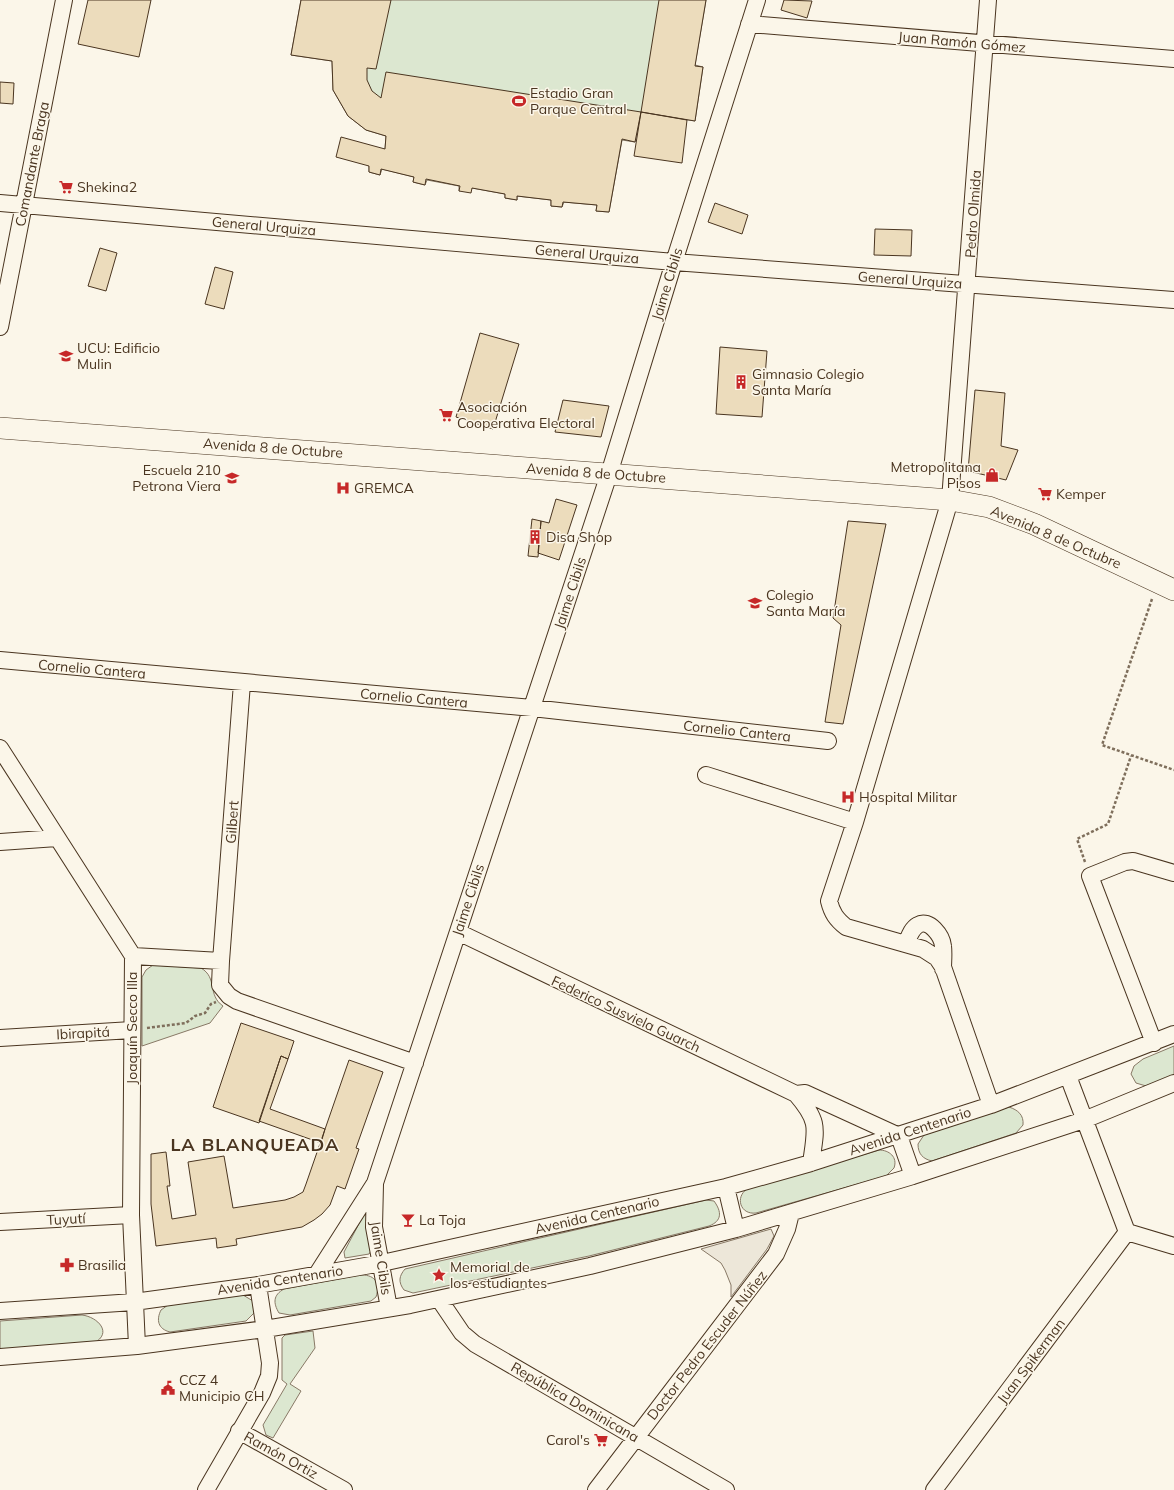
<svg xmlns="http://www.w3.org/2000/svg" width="1174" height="1490" font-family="Mulish,sans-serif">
	<rect width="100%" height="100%" fill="#fbf6e9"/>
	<!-- green -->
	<path fill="#dce7d0" stroke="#887966" d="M301,0h405l-11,65 8,2 -8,54 -54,-9 -6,30 -13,-2 -13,72 -13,-1 1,-6 -33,-3 -2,5 -11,-1v-6l-34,-4v4l-12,-2v-4l-33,-6 -13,3v-5l-32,-6 -2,5 -12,-3 1,-5 -32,-8 -2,6 -11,-3v-6l16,-17 1,-13 -20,-6 -18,-14 -15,-26 -1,-29 -41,-6z
		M153,965l48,3c17,10 6,27 22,38l-13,17 -68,23v-69l4,-7z
		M1174,1046v29l-28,11 -10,-3 -5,-9 3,-8 9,-7z
		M1009,1107c9,3 15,8 14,18l-7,8 -84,28c-9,-2 -14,-7 -14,-17l6,-9z
		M879,1150c10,0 19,7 15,18l-8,8 -130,37c-16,2 -21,-16 -9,-24z
		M372,1191l-1,60 -2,3 -24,4 -1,-6 18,-34z
		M706,1200l8,1c8,11 8,20 -5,25l-120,30 -176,37 -9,-3c-6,-8 -5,-14 1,-21z
		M359,1275c15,-1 22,7 17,22l-5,4 -81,14 -11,-2c-6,-10 -6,-18 5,-24z
		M243,1295l10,6 2,11 -9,9 -76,11c-12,-3 -14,-12 -9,-22l7,-5z
		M82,1315c16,2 31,18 12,28l-94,7v-29z
		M313,1331l2,17 -25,36 11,7 -28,47 -7,-3 -3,-10 24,-41 -5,-4v-42l3,-3z"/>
	<!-- parking -->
	<path fill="#ede7d9" stroke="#887966" d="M771,1229l3,7 -7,13 -36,48v-12l-6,-15 -4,-7 -20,-14z"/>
	<!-- building -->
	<path fill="#ecdcbc" stroke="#4a3520" d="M88,0h63l-12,57 -61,-13z
		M301,0h90l-15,69 -9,-1v12l5,11 9,7 5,-26 255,40 -6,30 -13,-3 -13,73 -13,-1 1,-6 -34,-3 -1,5 -11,-1v-6l-34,-4v4l-12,-2v-4l-33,-6 -1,5 -12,-2 1,-5 -34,-7 -1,6 -12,-3 1,-5 -33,-8 -1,6 -11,-3v-6l-33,-9 5,-20 44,12 1,-13 -20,-6 -18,-14 -15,-26 -1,-29 -41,-6z
		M659,0h47l-11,66 8,1 -8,54 -54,-9z
		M784,0l28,1 -5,17 -26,-8z
		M0,82l14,1 -1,21 -13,-1z
		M641,112l46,8 -5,43 -48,-7z
		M715,203l33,12 -6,19 -34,-12z
		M875,229l37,1 -1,26 -37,-1z
		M100,248l17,5 -11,38 -18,-5z
		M215,267l18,5 -9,37 -19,-5z
		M480,333l39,11 -26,85 -37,-12z
		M720,347l47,4 -5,66 -46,-3z
		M975,390l30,3 -4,53 17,4 -12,30 -38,-9z
		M563,400l46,6 -8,31 -46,-5z
		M556,499l21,6 -18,55 -21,-7 3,-32 8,2z
		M532,519l9,2 -3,36 -10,-1z
		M848,521l38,3 -43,200 -18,-2 16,-97 -8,-7z
		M241,1023l53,18 -6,18 -7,-3 -22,67 -46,-16z
		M281,1056l7,3 -18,50 55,20 -4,14 -62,-22z
		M349,1060l34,12 -27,76 3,1 -14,40 -8,-3 -7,19 -8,9 -8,6 -12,7 -66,12 1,6 -20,3 -1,-10 -60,8 -5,-42v-50l15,-2 4,34h-3l5,33 24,-4 -8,-53 36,-6 9,52 52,-8 9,-3 9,-5 3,-8z"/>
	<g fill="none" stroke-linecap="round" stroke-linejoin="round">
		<defs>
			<path id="minor" d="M988,0l-38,500 -95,322 -26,79c3,12 7,18 17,26l77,22 14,9 6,9 48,138
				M749,24l425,35
				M0,203l674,59 500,38
				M0,327l64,-327
				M0,660l532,48 296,33
				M0,748l133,208 -2,259 6,131
				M706,775l149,47
				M0,842l57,-4
				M458,932l338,162c24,28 20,34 15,69
				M906,944c3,-7 5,-15 12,-19 11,-7 24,11 25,21 1,8 0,15 0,23
				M133,956l88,5 -1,24 9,11 8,5 178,62
				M221,961l21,-278
				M0,1038l132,-8
				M1154,1043l-64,-167 35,-14 8,-1 41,12
				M1068,1076l59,156
				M796,1094l9,-1 94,43 14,40
				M375,1184l-1,43 15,81
				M726,1187l10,42
				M0,1222l131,-7
				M1127,1232l47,14
				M317,1274l58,-91 234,-709 65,-212 83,-262
				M439,1299l23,34 13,11 251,146
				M0,1311l134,-9 124,-17 124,-22 344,-76 85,-24 180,-58 183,-71
				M0,1357l137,-11 128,-17 145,-24 180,-39 146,-37 177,-53 171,-56 90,-37
				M239,1431l105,59
				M206,1490l56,-97 7,-17 1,-13 -12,-78
				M596,1490l180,-236 11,-25 4,-16
				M934,1490l193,-258"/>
			<path id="major" d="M0,428l950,72 39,7 45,17 140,66"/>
		</defs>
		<!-- minor casing -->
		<use href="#minor" stroke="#4a3520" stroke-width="18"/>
		<!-- major casing -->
		<use href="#major" stroke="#4a3520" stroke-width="22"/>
		<!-- path -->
		<path stroke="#7f6f5c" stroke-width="2.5" stroke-dasharray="3 2" stroke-linecap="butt" d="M1152,599l-50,146 72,25
			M1085,862l-8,-23 31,-15 23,-68
			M147,1028l39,-5 9,-7 10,-3 6,-9 5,-2"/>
		<!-- minor -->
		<use href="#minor" stroke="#fbf6e9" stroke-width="16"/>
		<!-- major -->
		<use href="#major" stroke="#fbf6e9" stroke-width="21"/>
	</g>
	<!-- icons -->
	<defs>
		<symbol id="stadium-bare" viewBox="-9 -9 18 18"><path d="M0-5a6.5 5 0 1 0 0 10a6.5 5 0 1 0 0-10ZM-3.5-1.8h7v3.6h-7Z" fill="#c62828" stroke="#fbf6e9" stroke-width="2.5" paint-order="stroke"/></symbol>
		<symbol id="supermarket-bare" viewBox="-9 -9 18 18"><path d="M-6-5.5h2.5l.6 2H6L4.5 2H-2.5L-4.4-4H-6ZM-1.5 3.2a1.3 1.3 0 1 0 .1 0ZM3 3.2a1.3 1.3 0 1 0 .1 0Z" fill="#c62828" stroke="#fbf6e9" stroke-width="2.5" paint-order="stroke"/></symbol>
		<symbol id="university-bare" viewBox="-9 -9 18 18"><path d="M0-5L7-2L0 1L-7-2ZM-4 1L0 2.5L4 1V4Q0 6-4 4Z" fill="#c62828" stroke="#fbf6e9" stroke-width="2.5" paint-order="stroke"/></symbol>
		<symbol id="building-bare" viewBox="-9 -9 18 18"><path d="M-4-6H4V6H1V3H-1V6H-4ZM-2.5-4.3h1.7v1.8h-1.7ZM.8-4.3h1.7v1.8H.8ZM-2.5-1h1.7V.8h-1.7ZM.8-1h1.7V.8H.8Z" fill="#c62828" stroke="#fbf6e9" stroke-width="2.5" paint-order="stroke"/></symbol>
		<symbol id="shop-bare" viewBox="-9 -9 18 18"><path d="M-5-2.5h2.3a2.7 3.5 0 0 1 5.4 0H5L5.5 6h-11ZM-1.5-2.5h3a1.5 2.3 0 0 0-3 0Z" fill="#c62828" stroke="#fbf6e9" stroke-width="2.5" paint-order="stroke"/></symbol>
		<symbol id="school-bare" viewBox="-9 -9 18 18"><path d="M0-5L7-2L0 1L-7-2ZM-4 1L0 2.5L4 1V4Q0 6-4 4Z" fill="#c62828" stroke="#fbf6e9" stroke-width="2.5" paint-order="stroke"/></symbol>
		<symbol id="hospital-bare" viewBox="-9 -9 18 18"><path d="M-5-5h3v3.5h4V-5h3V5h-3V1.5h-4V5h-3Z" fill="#c62828" stroke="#fbf6e9" stroke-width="2.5" paint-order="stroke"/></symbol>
		<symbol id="bar-bare" viewBox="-9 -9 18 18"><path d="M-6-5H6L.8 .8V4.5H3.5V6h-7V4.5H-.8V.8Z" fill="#c62828" stroke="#fbf6e9" stroke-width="2.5" paint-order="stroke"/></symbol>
		<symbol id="pharmacy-bare" viewBox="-9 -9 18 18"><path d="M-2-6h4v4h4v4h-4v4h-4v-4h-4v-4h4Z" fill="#c62828" stroke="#fbf6e9" stroke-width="2.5" paint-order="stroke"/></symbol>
		<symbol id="sight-bare" viewBox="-9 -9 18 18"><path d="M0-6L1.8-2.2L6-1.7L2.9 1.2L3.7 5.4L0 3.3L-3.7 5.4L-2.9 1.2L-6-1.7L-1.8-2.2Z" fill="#c62828" stroke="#fbf6e9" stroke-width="2.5" paint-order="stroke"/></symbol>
		<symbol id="civic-bare" viewBox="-9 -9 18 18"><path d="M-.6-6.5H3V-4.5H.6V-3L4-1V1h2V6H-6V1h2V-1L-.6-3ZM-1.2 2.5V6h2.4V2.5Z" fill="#c62828" stroke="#fbf6e9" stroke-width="2.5" paint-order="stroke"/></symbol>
	</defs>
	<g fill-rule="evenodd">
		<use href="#stadium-bare" x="509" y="91" width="20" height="20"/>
		<use href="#supermarket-bare" x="56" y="177" width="20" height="20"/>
		<use href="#university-bare" x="56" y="346" width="20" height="20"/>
		<use href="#building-bare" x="731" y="372" width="20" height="20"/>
		<use href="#supermarket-bare" x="436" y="405" width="20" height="20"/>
		<use href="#shop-bare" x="982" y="465" width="20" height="20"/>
		<use href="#school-bare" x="222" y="468" width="20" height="20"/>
		<use href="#hospital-bare" x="333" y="478" width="20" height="20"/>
		<use href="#supermarket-bare" x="1035" y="484" width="20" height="20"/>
		<use href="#building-bare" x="525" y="527" width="20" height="20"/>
		<use href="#school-bare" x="745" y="593" width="20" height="20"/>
		<use href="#hospital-bare" x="838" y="787" width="20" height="20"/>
		<use href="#bar-bare" x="398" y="1210" width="20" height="20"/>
		<use href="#pharmacy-bare" x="57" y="1255" width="20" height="20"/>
		<use href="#sight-bare" x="429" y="1265" width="20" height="20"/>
		<use href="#civic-bare" x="158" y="1378" width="20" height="20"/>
		<use href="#supermarket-bare" x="591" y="1430" width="20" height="20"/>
	</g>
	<g text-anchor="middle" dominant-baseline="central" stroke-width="3" stroke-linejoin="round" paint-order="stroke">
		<!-- street labels -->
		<g font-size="14" fill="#4a3520" stroke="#fbf6e9">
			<text transform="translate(962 42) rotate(5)">Juan Ramón Gómez</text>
			<text transform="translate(32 164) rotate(-79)">Comandante Braga</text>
			<text transform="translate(973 214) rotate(-86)">Pedro Olmida</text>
			<text transform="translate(264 226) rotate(5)">General Urquiza</text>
			<text transform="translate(587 254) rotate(5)">General Urquiza</text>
			<text transform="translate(910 280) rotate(4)">General Urquiza</text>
			<text transform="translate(667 284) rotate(-73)">Jaime Cibils</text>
			<text transform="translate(273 448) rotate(4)">Avenida 8 de Octubre</text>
			<text transform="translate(596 473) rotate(4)">Avenida 8 de Octubre</text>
			<text transform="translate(1056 537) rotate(23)">Avenida 8 de Octubre</text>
			<text transform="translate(570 593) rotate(-72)">Jaime Cibils</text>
			<text transform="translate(92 669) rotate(5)">Cornelio Cantera</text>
			<text transform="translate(414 698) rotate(5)">Cornelio Cantera</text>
			<text transform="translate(737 731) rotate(6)">Cornelio Cantera</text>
			<text transform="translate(232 822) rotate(-86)">Gilbert</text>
			<text transform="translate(468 900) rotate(-72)">Jaime Cibils</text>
			<text transform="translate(626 1014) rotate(25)">Federico Susviela Guarch</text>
			<text transform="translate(132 1028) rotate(-90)">Joaquín Secco Illa</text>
			<text transform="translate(83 1033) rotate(-3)">Ibirapitá</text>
			<text transform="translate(910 1131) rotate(-18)">Avenida Centenario</text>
			<text transform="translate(597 1215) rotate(-13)">Avenida Centenario</text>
			<text transform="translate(66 1219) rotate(-3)">Tuyutí</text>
			<text transform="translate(381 1258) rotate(81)">Jaime Cibils</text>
			<text transform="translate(280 1280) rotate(-9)">Avenida Centenario</text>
			<text transform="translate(707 1345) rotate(-52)">Doctor Pedro Escuder Núñez</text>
			<text transform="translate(1031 1361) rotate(-53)">Juan Spikerman</text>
			<text transform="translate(575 1402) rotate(30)">República Dominicana</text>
			<text transform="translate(281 1455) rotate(29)">Ramón Ortiz</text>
		</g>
		<!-- poi labels -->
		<g font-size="14" fill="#4a3520" stroke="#fbf6e9" text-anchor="start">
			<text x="530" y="93">Estadio Gran<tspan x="530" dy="16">Parque Central</tspan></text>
			<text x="77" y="187">Shekina2</text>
			<text x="77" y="348">UCU: Edificio<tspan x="77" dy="16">Mulin</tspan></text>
			<text x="752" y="374">Gimnasio Colegio<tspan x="752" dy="16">Santa María</tspan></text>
			<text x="457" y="407">Asociación<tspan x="457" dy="16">Cooperativa Electoral</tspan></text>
			<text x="981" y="467" text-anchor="end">Metropolitana<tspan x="981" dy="16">Pisos</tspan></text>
			<text x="221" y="470" text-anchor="end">Escuela 210<tspan x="221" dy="16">Petrona Viera</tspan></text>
			<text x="354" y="488">GREMCA</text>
			<text x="1056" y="494">Kemper</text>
			<text x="546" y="537">Disa Shop</text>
			<text x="766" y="595">Colegio<tspan x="766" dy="16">Santa María</tspan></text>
			<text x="859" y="797">Hospital Militar</text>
			<text x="419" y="1220">La Toja</text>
			<text x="78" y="1265">Brasilia</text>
			<text x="450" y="1267">Memorial de<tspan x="450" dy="16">los estudiantes</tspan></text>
			<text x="179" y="1380">CCZ 4<tspan x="179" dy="16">Municipio CH</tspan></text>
			<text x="590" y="1440" text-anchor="end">Carol's</text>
		</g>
		<!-- district labels -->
		<g font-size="18" font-weight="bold" letter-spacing="1" fill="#4a3520" stroke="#fbf6e9">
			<text x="255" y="1144">LA BLANQUEADA</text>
		</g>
	</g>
</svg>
